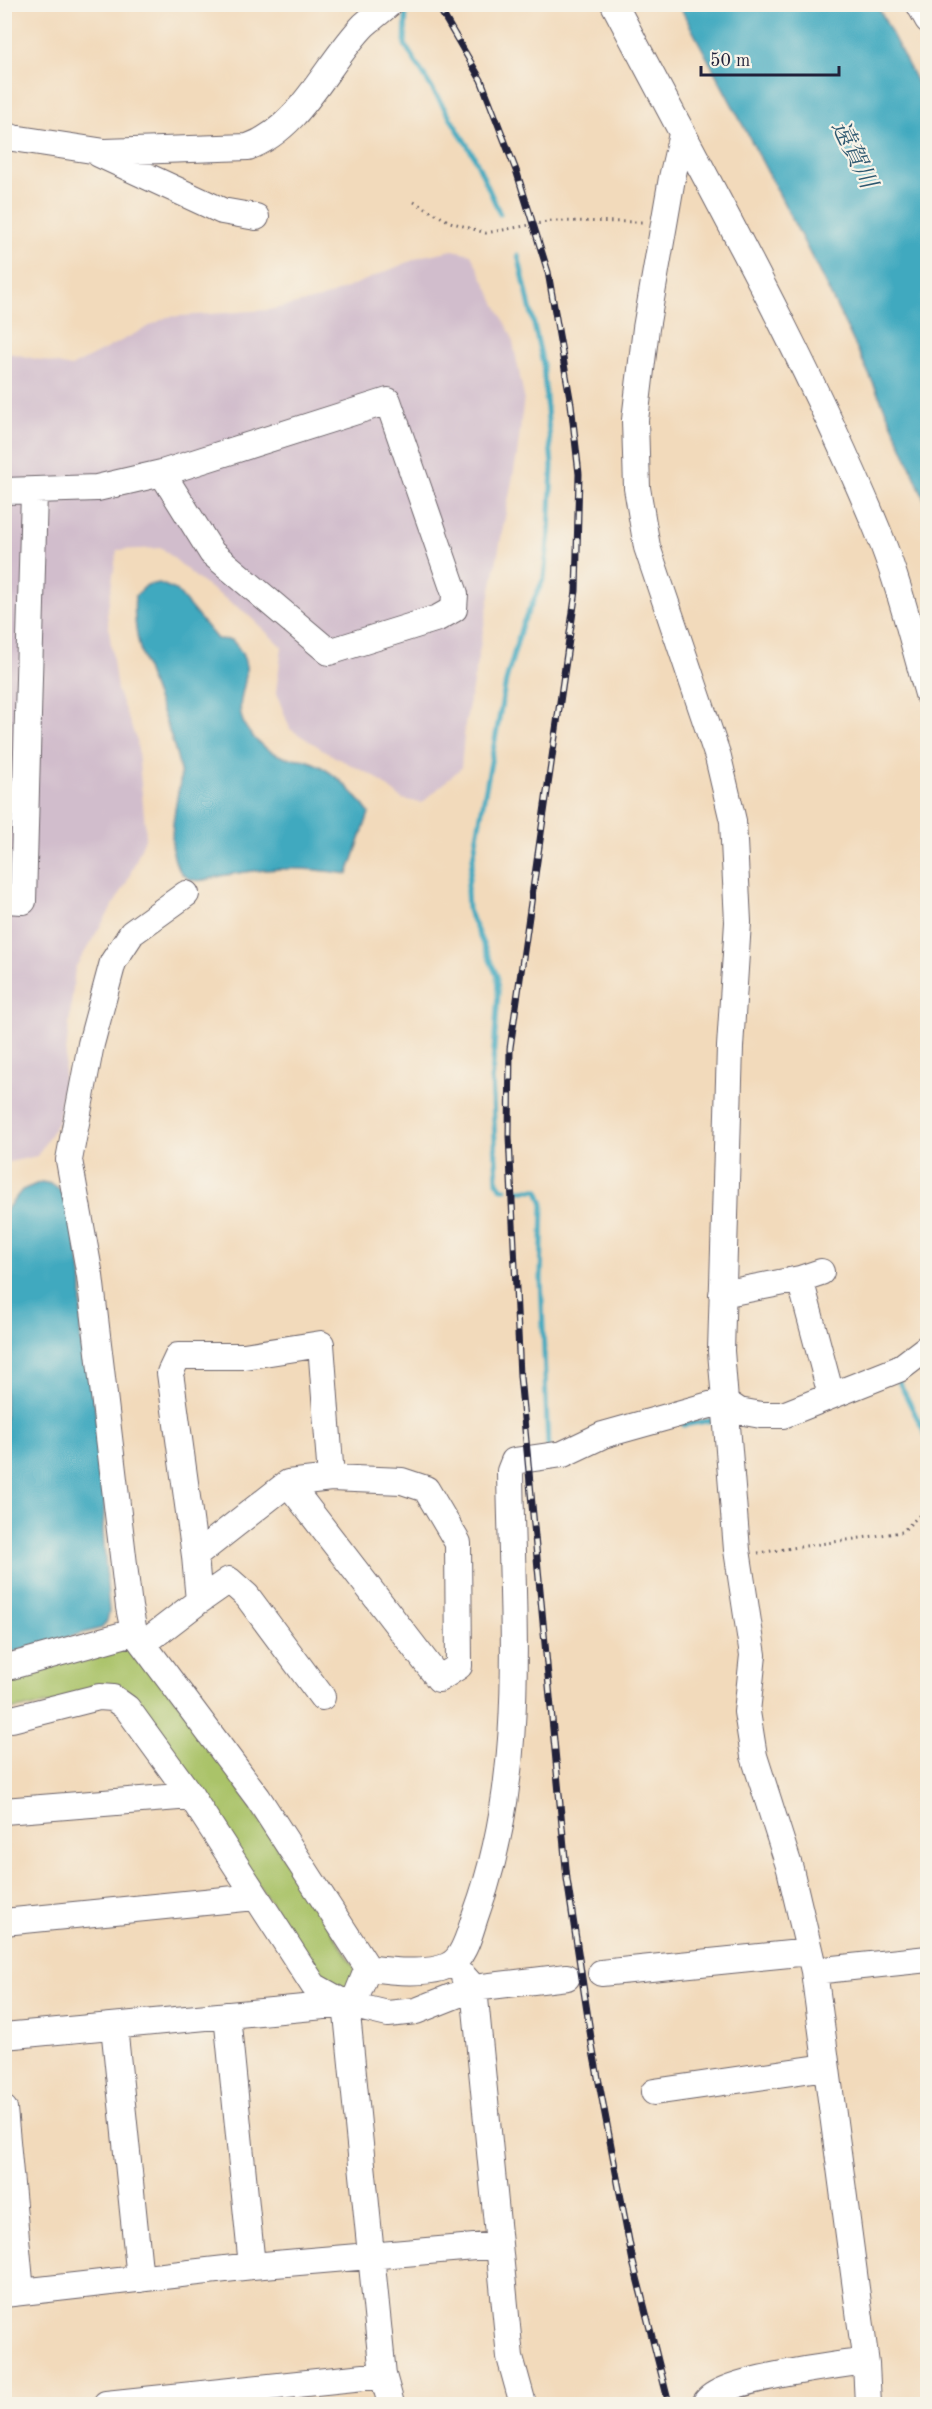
<svg xmlns="http://www.w3.org/2000/svg" width="932" height="2409" font-family="'Old Standard TT','Noto Serif JP',serif">
	<rect width="100%" height="100%" fill="#f7f3e8"/>
	<filter id="ink" filterUnits="userSpaceOnUse"><feTurbulence type="fractalNoise" baseFrequency=".0167" numOctaves="2"/><feDisplacementMap in="SourceGraphic" scale="12" xChannelSelector="R" yChannelSelector="G"/><feConvolveMatrix kernelMatrix="1 2 1 2 8 2 1 2 1" color-interpolation-filters="sRGB"/></filter>
	<filter id="wash" filterUnits="userSpaceOnUse"><feTurbulence type="fractalNoise" baseFrequency=".008" numOctaves="4" result="noise"/><feDisplacementMap in="SourceGraphic" scale="24" xChannelSelector="R" yChannelSelector="G"/><feGaussianBlur stdDeviation="1.35" result="paint"/><feColorMatrix in="noise" values="0 0 0 0 0 0 0 0 0 0 0 0 0 0 0 0 0 1.4 0 .05"/><feComposite in="paint" operator="in"/></filter>
	<g filter="url(#wash)">
		<rect width="100%" height="100%" fill="#f2dabb"/>
		<!-- industrial -->
		<path fill="#d1bdcc" d="M453,250l18,4 41,83 12,60 -7,58 -52,270 -4,43 -39,35 -20,-4 -28,-23 -39,-19 -45,-28 -14,-37 6,-45 -36,-34 -46,-32 -38,-33 -45,2 -10,64 10,76 20,51 9,95 -20,48 -51,84 -16,152 -22,36 -32,7v-811l66,15 96,-50 101,-7 52,-11 103,-43z"/>
		<!-- green -->
		<path fill="#aac369" stroke="#667252" stroke-width="1.5" d="M122,1643l16,5 87,118 131,203 -5,19 -18,3 -209,-296 -119,15v-34z"/>
		<!-- water -->
		<path fill="#3fa9bf" stroke="#30667d" stroke-width="1.5" d="M679,5h198l50,97v404c-69,-170 -162,-339 -248,-501z
			M159,583l17,7 41,49 15,1c33,35 -4,53 13,86 8,14 23,26 39,31 7,2 15,1 22,3 26,9 48,32 63,53l-21,61c-46,-7 -76,-7 -122,1 -12,2 -30,10 -40,2 -21,-15 -13,-58 -9,-79 1,-8 5,-18 3,-27 -10,-58 -51,-115 -45,-175l12,-11z
			M41,1182c11,1 21,6 25,17 6,15 16,71 16,87 1,31 -8,59 9,86l14,123 -2,36 6,81 -2,9 -5,7 -97,26v-443l17,-21z"/>
		<g fill="none" stroke-linecap="round" stroke-linejoin="round">
			<!-- stream -->
			<path stroke="#3fa9bf" stroke-width="5" d="M406,4l-1,41 69,111 26,58
				M506,1189h-4l-5,-7 -5,-104 6,-85 -1,-17 -29,-66 -1,-20 39,-209 16,-56 22,-47 5,-45 3,-67 -9,-102 -25,-109
				M518,1190h20l5,14 -2,74 7,171
				M898,1380l30,59
				M684,1425l35,-6"/>
		</g>
	</g>
	<g filter="url(#ink)">
		<g fill="none" stroke-linecap="round" stroke-linejoin="round">
			<defs>
				<path id="minor" d="M614,4c90,172 189,346 263,525 22,53 35,110 51,165
					M919,4l9,16
					M4,134l9,4 92,14 143,-5c53,-19 78,-83 116,-122 8,-7 17,-14 25,-21
					M682,134l-10,44 -26,150 -11,92 2,68 10,59 71,210 15,64 5,101 -8,125 -9,304 16,199 16,105 -6,57 7,44 36,113 24,102 52,393 2,40
					M99,154l123,57 34,6
					M4,491l93,-3 65,-15 226,-72 67,193 -1,15 -16,9 -109,34 -117,-99 -50,-80
					M186,894l-54,39 -19,29 -22,82 -22,116 21,116 39,331 5,25 124,166 110,170c21,3 72,9 88,-8 11,-12 15,-32 20,-46 52,-141 36,-295 34,-443l4,-10 49,-7 40,-19 121,-34 15,10 22,4h22l116,-46 29,-22
					M4,900l19,1 11,-409
					M800,1279l31,116
					M722,1294l78,-15 21,-7
					M195,1556l-25,-183 8,-17h66l77,-12 10,134
					M199,1601l30,-21 18,16 75,101
					M143,1644l56,-43 -4,-45 93,-73 43,-5 71,3 24,8 32,54 1,123 -20,13 -151,-196
					M4,1668l130,-36
					M4,1717l8,2 87,-22 14,1 14,10 64,88 123,190 32,18 42,10 28,-3 58,-23 93,-11
					M4,1811l187,-15
					M4,1922l251,-25
					M814,1971l114,-12
					M601,1973l208,-21
					M464,1977l10,11 36,369 13,47
					M346,2004l37,371 8,29
					M227,2015l25,251
					M114,2026l26,253
					M4,2036l342,-32 11,-9 11,-27
					M654,2092l172,-25
					M4,2109l17,183
					M4,2294l248,-28 246,-21
					M106,2404l277,-29
					M705,2404c10,-25 131,-38 160,-43"/>
			</defs>
			<!-- minor casing -->
			<use href="#minor" stroke="#6b6268" stroke-width="28"/>
			<!-- path -->
			<path stroke="#6b6268" stroke-width="3" stroke-dasharray="1.5 4.5" stroke-linecap="butt" d="M414,202l36,20 36,11 66,-12 92,1
				M758,1553l144,-21 26,-25"/>
			<!-- minor -->
			<use href="#minor" stroke="#fff" stroke-width="26"/>
			<defs>
				<path id="rail" d="M437,4l44,76 36,93 31,99 23,132 8,70 -3,117 -66,457 -1,88 11,240 47,503 26,172 40,211 36,142"/>
			</defs>
			<!-- rail casing -->
			<use href="#rail" stroke="#22223b" stroke-width="7"/>
			<!-- rail -->
			<use href="#rail" stroke="#f7f3e8" stroke-width="4.5" stroke-dasharray="14" stroke-linecap="butt"/>
		</g>
	</g>
	<g text-anchor="middle" dominant-baseline="central" stroke-width="4.5" stroke-linejoin="round" paint-order="stroke">
		<!-- water labels -->
		<g font-size="24" font-style="italic" fill="#2e5870" stroke="#f7f3e8">
			<text transform="translate(853 155) rotate(64)">遠賀川</text>
		</g>
	</g>
	<!-- margin -->
	<rect width="932" height="2409" fill="none" stroke="#f7f3e8" stroke-width="24"/>
	<!-- scale -->
	<path d="M701 66v9h138v-9" fill="none" stroke="#22223b" stroke-width="3"/>
	<text x="710" y="66" font-size="18" fill="#22223b" stroke="#f7f3e8" stroke-width="4.5" paint-order="stroke">50 m</text>
</svg>
